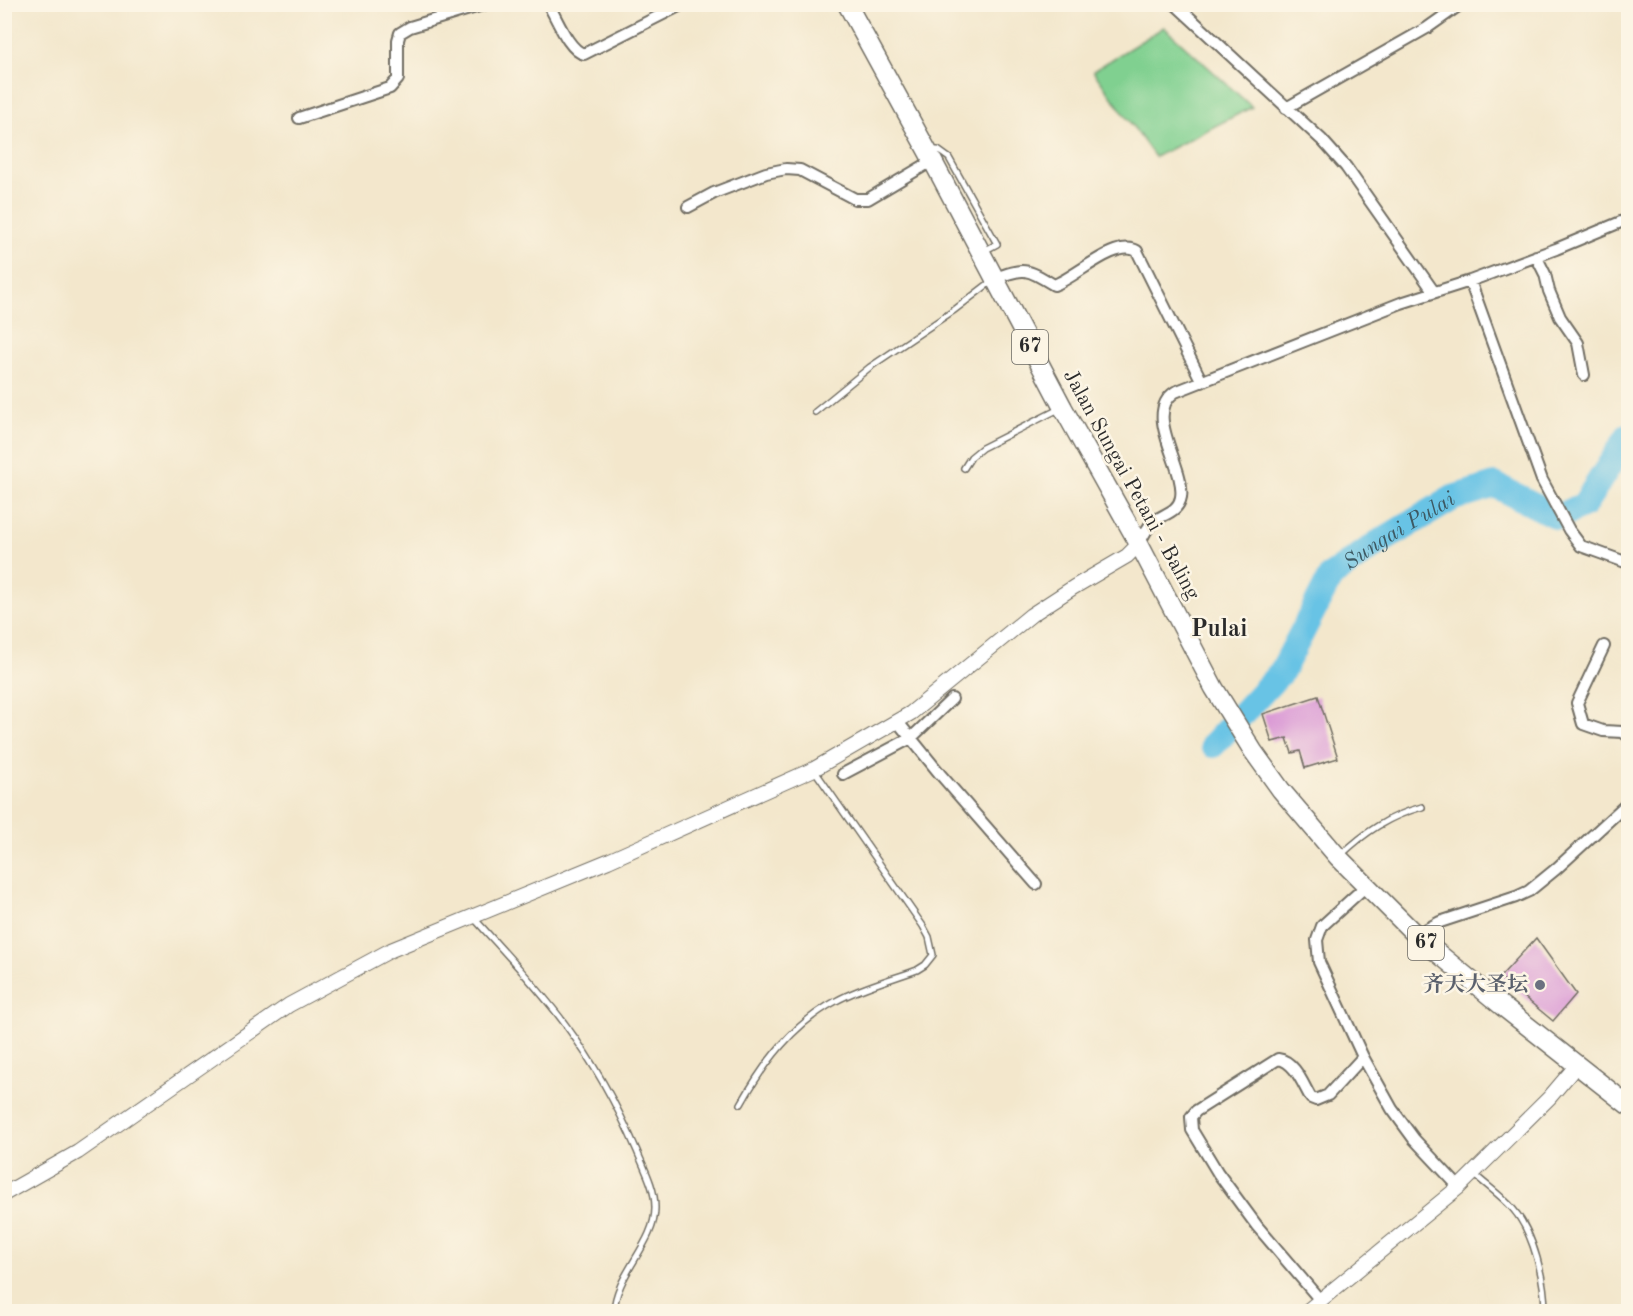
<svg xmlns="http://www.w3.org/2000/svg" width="1633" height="1316" font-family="'Old Standard TT','Noto Serif SC',serif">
	<rect width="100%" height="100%" fill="#fcf5e5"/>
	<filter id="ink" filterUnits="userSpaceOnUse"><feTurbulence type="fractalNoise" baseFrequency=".0167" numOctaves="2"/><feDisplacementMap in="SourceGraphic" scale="12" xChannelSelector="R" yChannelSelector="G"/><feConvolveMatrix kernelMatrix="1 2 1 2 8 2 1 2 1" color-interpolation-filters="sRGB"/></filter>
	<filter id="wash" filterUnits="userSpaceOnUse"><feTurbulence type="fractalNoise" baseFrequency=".008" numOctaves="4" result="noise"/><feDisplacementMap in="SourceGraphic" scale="24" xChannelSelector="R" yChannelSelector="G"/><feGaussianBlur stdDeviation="1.35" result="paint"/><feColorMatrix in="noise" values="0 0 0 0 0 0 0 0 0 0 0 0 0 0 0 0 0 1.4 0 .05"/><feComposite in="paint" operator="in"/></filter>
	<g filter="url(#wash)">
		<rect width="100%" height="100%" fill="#f3e7cc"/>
		<!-- green -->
		<path fill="#80d090" stroke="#567e5e" stroke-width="1.5" d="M1164,27l88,80 -97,50 -62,-86z"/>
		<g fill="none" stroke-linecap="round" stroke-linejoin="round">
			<!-- river -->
			<path stroke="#67c3e5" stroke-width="26" id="s1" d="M1213,745l69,-74 49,-95 47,-33 75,-45 42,-13 63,32 26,-12 44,-69"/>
		</g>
		<g id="blocks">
			<!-- building -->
			<path fill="#db9cd6" d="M1318,696l20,62 -33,10 -5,-17 -8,2 -5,-15 -15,4 -9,-28z
				M1536,938l40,56 -23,27 -53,-44z"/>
		</g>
	</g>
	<g filter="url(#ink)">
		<use href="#blocks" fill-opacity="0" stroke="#716d63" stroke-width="1.5"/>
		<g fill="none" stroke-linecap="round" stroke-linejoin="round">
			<defs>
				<path id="service" d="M932,150h6l11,8 48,86 -13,7
					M815,412l55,-45 83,-56 39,-30
					M964,468l7,-11 11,-9 79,-40
					M1340,856c25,-24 49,-40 82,-49
					M473,917c31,35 64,69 92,107 29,39 53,83 72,127 7,17 18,37 18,56 1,36 -40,67 -41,105
					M741,1104c23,-41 52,-80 95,-103 25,-14 54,-21 81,-31l8,-5 8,-10 -4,-18 -6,-11 -108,-155
					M1474,1174c13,12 28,22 39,35 21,24 32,72 32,103"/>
				<path id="minor" d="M548,4c9,14 20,46 36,50l99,-50
					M1175,4l147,136 24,27 88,125
					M1286,108l141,-80 34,-24
					M299,118l91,-30 8,-9v-39l2,-7 10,-6 76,-23
					M688,207l26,-14 52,-20 20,-4 14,1 55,29h13l64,-38
					M1536,256l9,18 4,17 11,26 18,26 6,32
					M993,279c31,-12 33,-11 61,6 21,-7 62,-47 83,-34l65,131
					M1470,281l72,199 27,50 12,16 47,17
					M1139,544c3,-6 7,-14 12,-20 9,-10 27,-10 30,-27 5,-30 -39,-83 -6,-105l226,-89 69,-22 86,-32 72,-30
					M1604,646l-27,57 6,21 20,7 20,1 5,4
					M897,721l43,53 96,110
					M843,774l68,-36 41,-39
					M1366,886l-44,40 -5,14 2,22 44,95 29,52 22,30 45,48
					M1416,935l24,-13 76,-25 13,-6 27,-22 72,-66
					M1320,1300l-63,-74 -39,-53 -26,-43 -1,-13 5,-6 82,-52c17,2 25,26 33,39l5,2 12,-5 35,-38"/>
				<path id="tertiary" d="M4,1194l74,-42 211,-147 102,-55 217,-89 206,-92 97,-56 120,-98 43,-28 53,-31 12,-12
					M1306,1312l153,-125 90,-89 28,-33"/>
				<path id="primary" d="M847,4l81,148 135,256 76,136 75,144 39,63 28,39 57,67 78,78 86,71 126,99"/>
			</defs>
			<!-- service casing -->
			<use href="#service" stroke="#716d63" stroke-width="8"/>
			<!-- minor casing -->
			<use href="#minor" stroke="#716d63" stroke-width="14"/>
			<!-- tertiary casing -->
			<use href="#tertiary" stroke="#716d63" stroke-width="16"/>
			<!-- primary casing -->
			<use href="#primary" stroke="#716d63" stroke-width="21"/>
			<!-- service -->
			<use href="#service" stroke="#fff" stroke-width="5"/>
			<!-- minor -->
			<use href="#minor" stroke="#fff" stroke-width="10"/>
			<!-- tertiary -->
			<use href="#tertiary" stroke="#fff" stroke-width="14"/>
			<!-- primary -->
			<use href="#primary" stroke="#fff" stroke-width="18"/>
		</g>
	</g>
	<!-- markers -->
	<circle fill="#6b7280" stroke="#fcf5e5" stroke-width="2" cx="1540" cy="985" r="6"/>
	<g text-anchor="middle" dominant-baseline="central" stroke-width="5" stroke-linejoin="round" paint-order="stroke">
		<!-- shield labels -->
		<g fill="#fcf5e5" stroke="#6a6863" stroke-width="1.5">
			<rect x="1012" y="330" width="36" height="34" rx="4.5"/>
			<rect x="1408" y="926" width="36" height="34" rx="4.5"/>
		</g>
		<g font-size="20" font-weight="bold" fill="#2b2b2b">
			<text x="1030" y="347">67</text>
			<text x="1426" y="943">67</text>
		</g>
		<!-- street labels -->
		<g font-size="21" fill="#2b2b2b" stroke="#fcf5e5">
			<text transform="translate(1131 485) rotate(61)">Jalan Sungai Petani - Baling</text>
		</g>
		<!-- worship labels -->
		<g font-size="21" font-weight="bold" fill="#5b616d" stroke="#fcf5e5" text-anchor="end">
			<text x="1528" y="985">齐天大圣坛</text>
		</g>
		<!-- water labels -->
		<g font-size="22" font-style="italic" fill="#3d5963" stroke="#fcf5e5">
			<text stroke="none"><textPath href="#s1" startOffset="290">Sungai Pulai</textPath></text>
		</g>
		<!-- quarter labels -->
		<g font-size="24" font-weight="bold" fill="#2b2b2b" stroke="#fcf5e5">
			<text x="1219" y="630">Pulai</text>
		</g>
	</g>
	<!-- margin -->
	<rect width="1633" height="1316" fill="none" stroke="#fcf5e5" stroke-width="24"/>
</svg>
